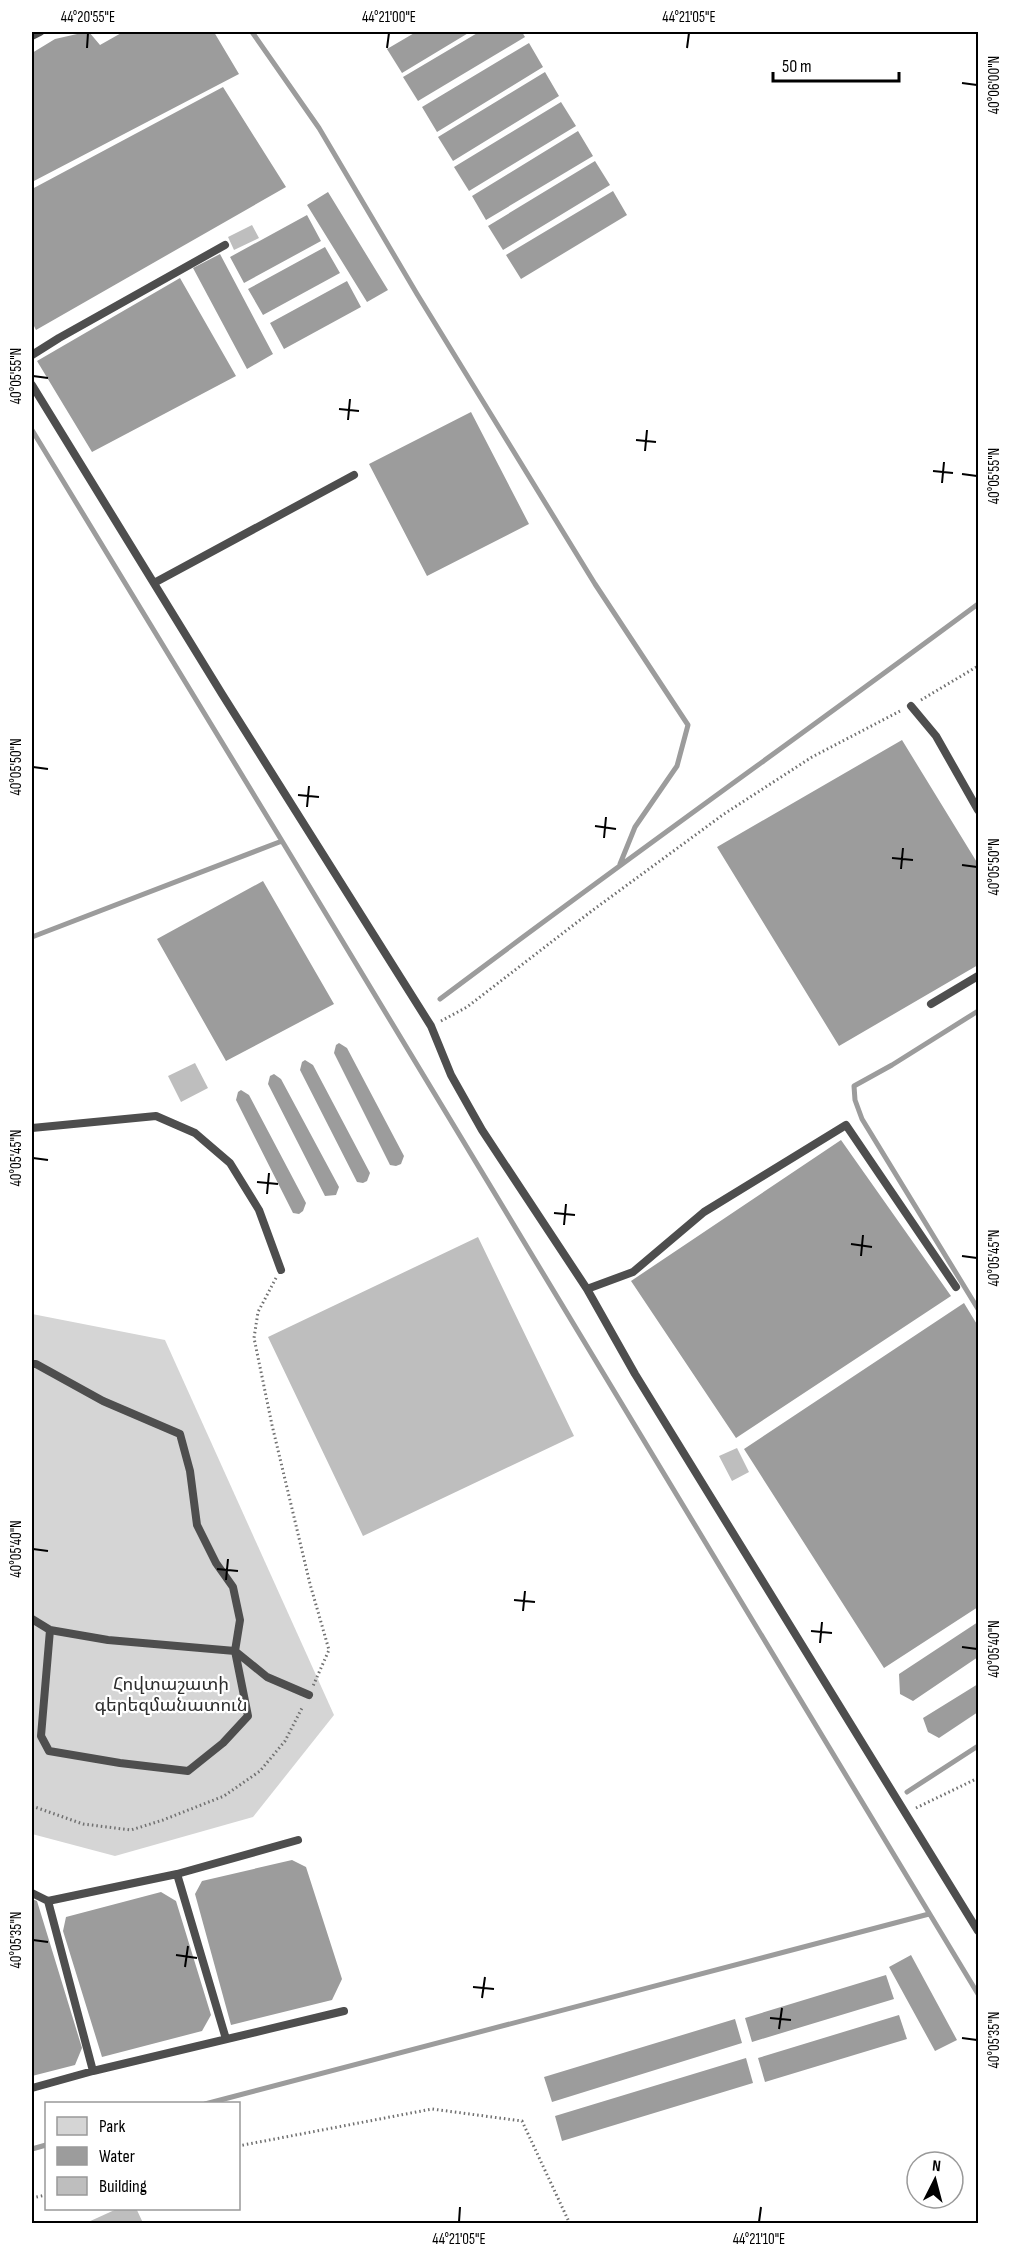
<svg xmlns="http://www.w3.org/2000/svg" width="1010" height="2255" font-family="'Sofia Sans Condensed','Noto Sans Armenian',sans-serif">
	<rect width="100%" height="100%" fill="#fff"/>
	<!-- green -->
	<path fill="#d5d5d5" d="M32,1314l133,26 169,375 -81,102 -138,39 -83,-22z"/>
	<!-- water -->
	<path fill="#9c9c9c" d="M86,32h3l11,13 23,-13h91l25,42 -207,108v-129l23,-14z
		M416,32h54l-68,41 -15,-24z
		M479,32h43l3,5 -107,64 -15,-24z
		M529,43l14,24 -106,65 -15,-25z
		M545,72l14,24 -106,65 -15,-24z
		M223,87l63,100 -250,143 -4,-8v-133z
		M561,102l15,24 -107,65 -15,-24z
		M578,131l15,25 -107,64 -14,-24z
		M595,161l15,24 -107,65 -15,-24z
		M613,191l14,24 -106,64 -15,-24z
		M328,192l60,98 -21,12 -60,-97z
		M307,215l14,26 -77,42 -14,-26z
		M325,247l15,26 -77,42 -15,-26z
		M220,254l53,100 -26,15 -54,-101z
		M180,278l56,98 -144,76 -55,-91z
		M347,281l14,26 -77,42 -14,-26z
		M471,412l58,112 -102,52 -58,-112z
		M902,740l76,124v101l-139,81 -122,-199z
		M263,881l71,123 -108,57 -69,-122z
		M339,1043l8,5 57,108 -3,8 -5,2 -6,-1 -56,-112 2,-8z
		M305,1060l8,5 57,108 -3,8 -4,2 -6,-1 -57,-112 2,-8z
		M274,1074l7,5 58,108 -3,8 -11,1 -57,-112 2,-8z
		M241,1090l8,5 57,108 -3,8 -4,3 -6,-1 -57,-113 2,-8z
		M841,1140l110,156 -215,142 -105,-157z
		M964,1303l14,23v281l-94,61 -140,-219z
		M978,1622v35l-65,44 -13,-7 -1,-20z
		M978,1684v28l-39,26 -11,-6 -5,-14z
		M292,1860l14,7 36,112 -10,21 -101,25 -36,-131 7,-13z
		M161,1892l15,9 35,114 -9,16 -100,26 -39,-126 3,-14z
		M32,1899l5,2 45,147 -7,17 -43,11z
		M911,1955l46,85 -22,11 -46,-84z
		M886,1975l8,24 -142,43 -7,-24z
		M899,2015l8,24 -142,43 -7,-24z
		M735,2019l7,24 -190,59 -8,-25z
		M746,2058l7,25 -191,58 -7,-25z"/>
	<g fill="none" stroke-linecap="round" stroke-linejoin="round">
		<!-- stream -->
		<path stroke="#9c9c9c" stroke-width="5" d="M252,32l67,96 98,166 178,290 93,141 -11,41 -42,61 -15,37
			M32,430l250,411 696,1153
			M32,937l250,-96
			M440,999c178,-134 360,-263 538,-395
			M978,1011l-86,54 -38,21 1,14 7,19 116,190
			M907,1792l71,-46
			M205,2104l724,-190
			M32,2149l14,-4"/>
	</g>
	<!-- building -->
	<path fill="#bebebe" d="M252,225l7,13 -25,12 -6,-13z
		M195,1063l13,25 -27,14 -13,-26z
		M478,1237l96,199 -211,100 -95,-199z
		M737,1448l12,24 -17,9 -13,-25z
		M119,2208h17l7,15h-57z"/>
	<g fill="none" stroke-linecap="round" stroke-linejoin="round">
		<!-- path -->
		<path stroke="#707070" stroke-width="3" stroke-dasharray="1.5 3" stroke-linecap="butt" d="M921,700l57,-34
			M441,1021l26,-14 126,-97 131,-96 88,-57 90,-47
			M276,1278l-18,34 -4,26 18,87 38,159 19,66 -16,36
			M32,1806l51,18 48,6 32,-10 61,-24 36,-25 25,-30 18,-35
			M916,1808l62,-30
			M238,2146l194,-37 90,12 48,103
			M32,2198l14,-3"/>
		<!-- lane -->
		<path stroke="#4e4e4e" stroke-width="8" d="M32,36l8,-4
			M32,355l27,-17 166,-93
			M32,385l190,309 209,332 20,49 31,55 105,159 48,85 343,557
			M154,583l200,-108
			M911,706l25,30 42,74
			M931,1004l47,-28
			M32,1128l124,-12 39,17 35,30 29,47 22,60
			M587,1289l46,-17 71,-60 142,-87 110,162
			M32,1364h4l67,37 77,33 10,37 7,54 19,38 17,24 7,33 -5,31 13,65 -25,27 -35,28 -68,-8 -71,-12 -8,-15 9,-106
			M32,1619l18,11 58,10 127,11 32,26 42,18
			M177,1874l49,165
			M32,1893l16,8 45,170
			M48,1901l129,-27 121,-34
			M32,2088l61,-17 251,-60"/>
	</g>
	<!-- ticks -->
	<path fill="none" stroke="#000" stroke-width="2" d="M87,48l1,-15M387,48l2,-15M687,48l2,-15M962,83l15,2M33,376l15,2M339,409l20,2M348,420l2,-21M636,440l20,2M645,451l2,-21M933,471l20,2M962,474l15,2M942,483l2,-21M33,767l15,2M298,795l21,2M307,807l2,-21M595,826l21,3M604,838l2,-21M892,858l21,2M962,865l15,2M901,869l2,-21M33,1158l15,2M257,1182l21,2M267,1194l2,-21M554,1213l21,2M564,1225l2,-21M851,1244l21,3M861,1256l2,-21M962,1256l15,2M33,1549l15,2M217,1569l21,2M226,1580l2,-21M514,1600l21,2M523,1611l2,-20M811,1631l21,2M820,1643l2,-21M962,1647l15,2M33,1940l15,2M176,1955l21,3M185,1967l3,-21M473,1987l21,2M482,1998l3,-21M770,2018l21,2M779,2029l3,-21M962,2038l15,2M459,2222l1,-15M759,2222l2,-15"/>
	<g text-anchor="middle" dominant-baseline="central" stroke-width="4.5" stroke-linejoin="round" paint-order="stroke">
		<!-- park labels -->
		<g font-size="18" fill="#2c2c2c" stroke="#fff">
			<text x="171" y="1684">Հովտաշատի<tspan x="171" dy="21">գերեզմանատուն</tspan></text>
		</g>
	</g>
	<!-- border -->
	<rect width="1010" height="2255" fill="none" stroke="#ffffff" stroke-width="66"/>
	<!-- legend -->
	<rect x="45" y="2102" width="195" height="108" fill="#ffffff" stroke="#999999" stroke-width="1.5"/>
	<rect x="57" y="2117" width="30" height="18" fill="#d5d5d5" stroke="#999999" stroke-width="1.5"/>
	<text x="99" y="2132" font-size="18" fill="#000000">Park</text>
	<rect x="57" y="2147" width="30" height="18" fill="#9c9c9c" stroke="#999999" stroke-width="1.5"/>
	<text x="99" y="2162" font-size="18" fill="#000000">Water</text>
	<rect x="57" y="2177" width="30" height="18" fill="#bebebe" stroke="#999999" stroke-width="1.5"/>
	<text x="99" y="2192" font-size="18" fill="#000000">Building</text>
	<!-- north arrow -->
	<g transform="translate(935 2180) rotate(6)"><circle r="28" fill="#ffffff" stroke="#999999" stroke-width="1.5"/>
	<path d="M0-4.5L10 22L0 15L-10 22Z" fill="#000000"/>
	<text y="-9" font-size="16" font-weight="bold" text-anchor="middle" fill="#000000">N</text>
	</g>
	<!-- scale -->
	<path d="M773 72v9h126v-9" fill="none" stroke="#000000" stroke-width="3"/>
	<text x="782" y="72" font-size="18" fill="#000000" stroke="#ffffff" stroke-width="4.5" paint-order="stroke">50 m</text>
	<rect x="33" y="33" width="944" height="2189" fill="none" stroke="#000" stroke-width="2"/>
	<g font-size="15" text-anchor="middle" fill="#000">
		<text x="88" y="22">44°20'55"E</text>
		<text x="389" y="22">44°21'00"E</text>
		<text x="689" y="22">44°21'05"E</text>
		<text transform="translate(994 85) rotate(-90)" y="5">40°06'00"N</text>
		<text transform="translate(16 376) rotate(-90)" y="5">40°05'55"N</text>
		<text transform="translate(994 476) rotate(-90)" y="5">40°05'55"N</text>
		<text transform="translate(16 767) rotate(-90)" y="5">40°05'50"N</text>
		<text transform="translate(994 867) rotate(-90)" y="5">40°05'50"N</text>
		<text transform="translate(16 1158) rotate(-90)" y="5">40°05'45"N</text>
		<text transform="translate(994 1258) rotate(-90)" y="5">40°05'45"N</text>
		<text transform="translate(16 1549) rotate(-90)" y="5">40°05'40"N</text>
		<text transform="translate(994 1649) rotate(-90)" y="5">40°05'40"N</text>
		<text transform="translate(16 1940) rotate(-90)" y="5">40°05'35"N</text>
		<text transform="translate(994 2040) rotate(-90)" y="5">40°05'35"N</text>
		<text x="459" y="2244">44°21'05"E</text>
		<text x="759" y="2244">44°21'10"E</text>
	</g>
</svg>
